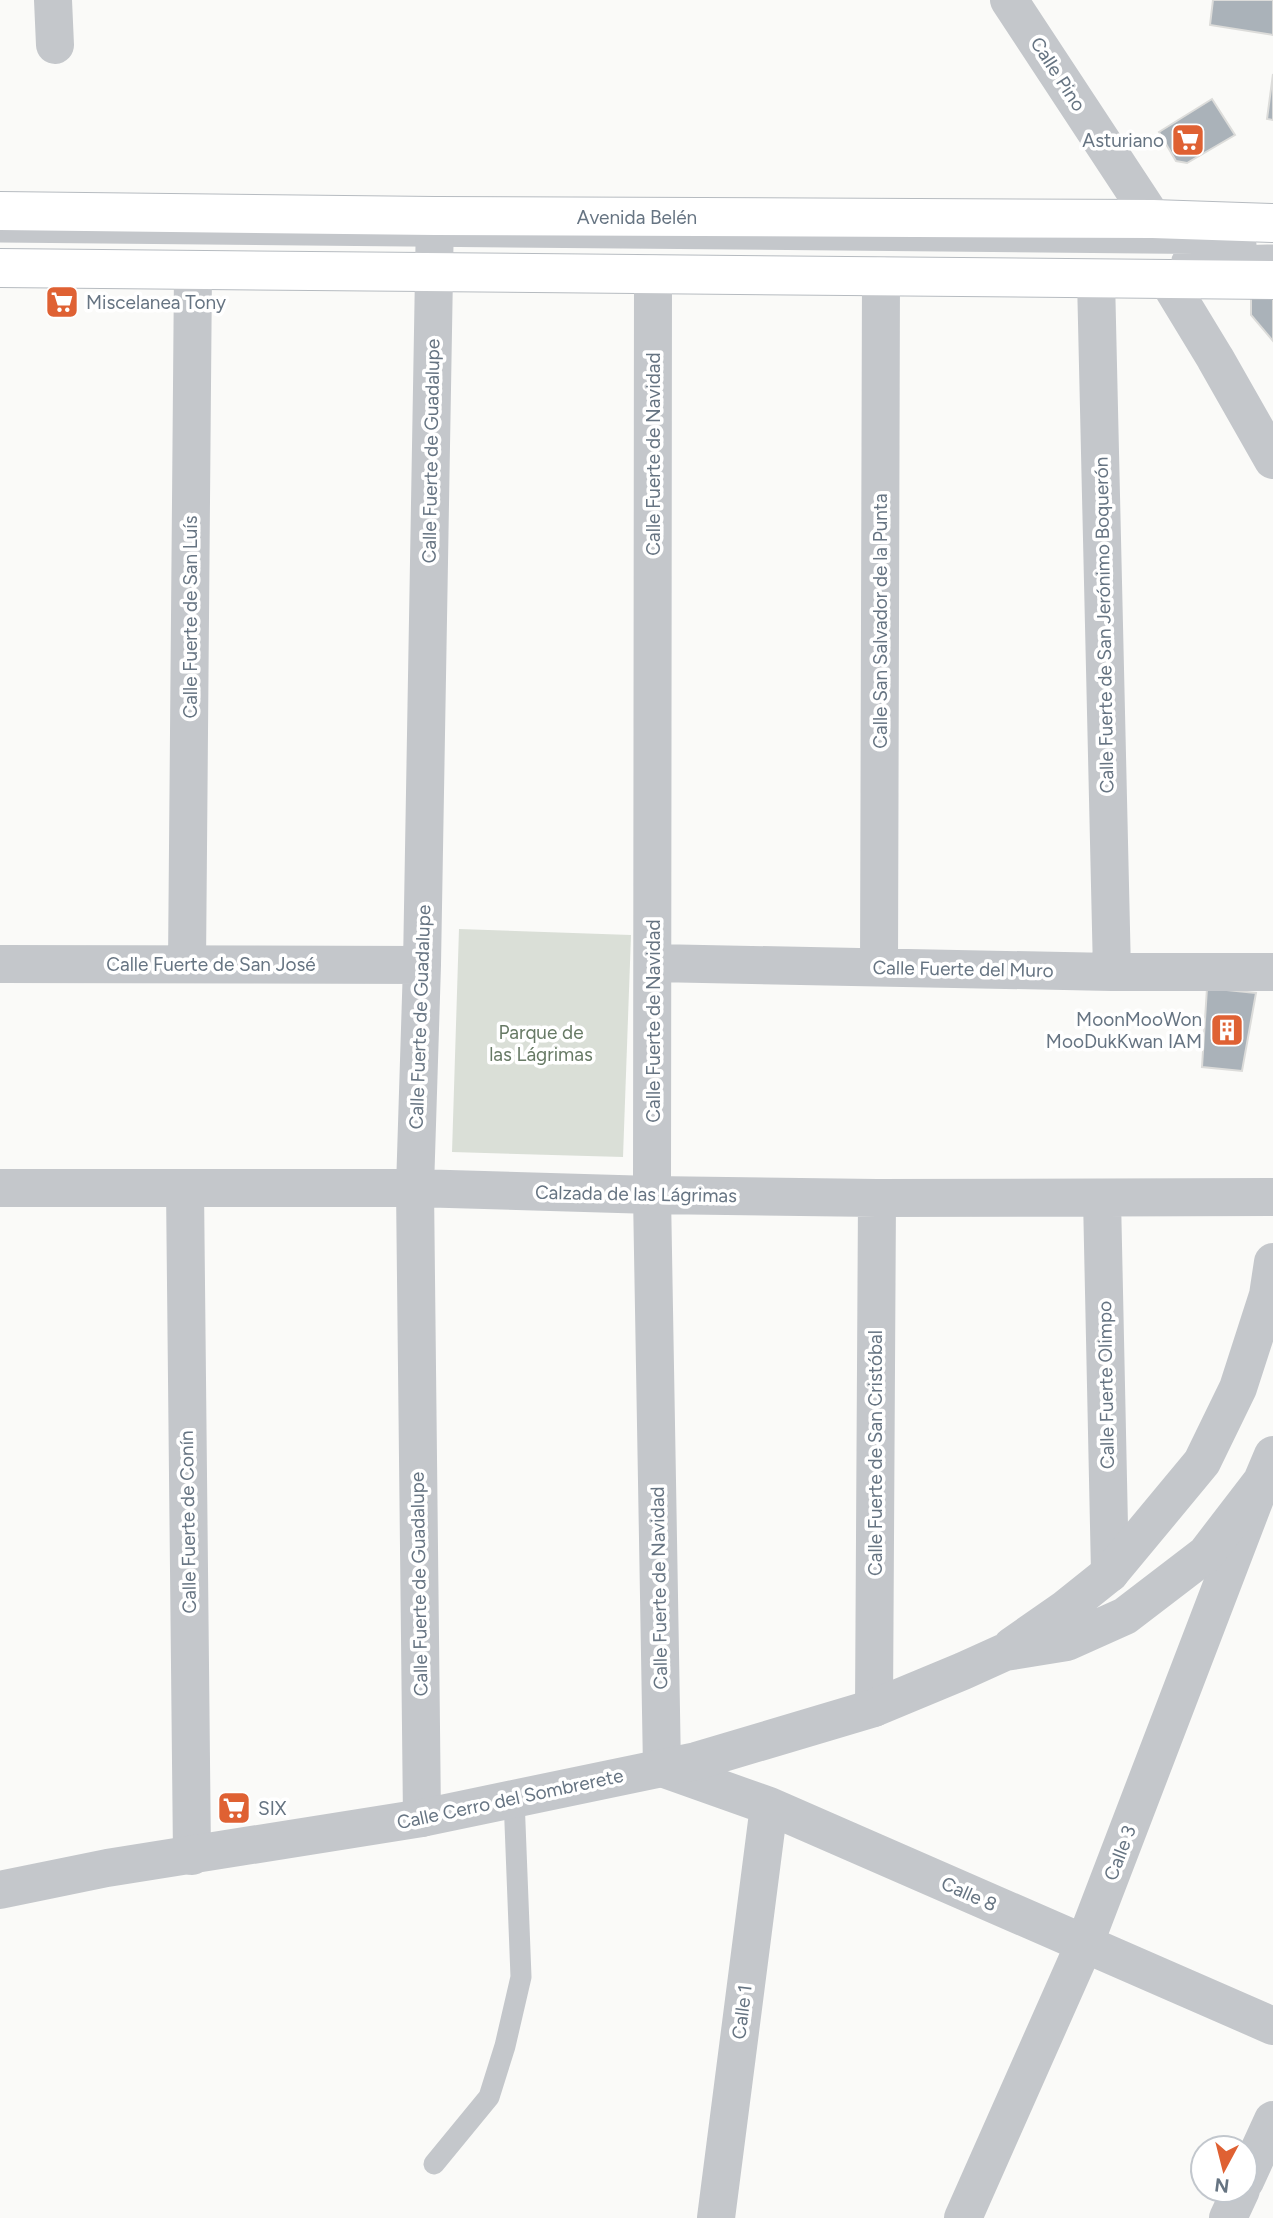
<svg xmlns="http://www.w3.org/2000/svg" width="1273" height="2218" font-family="Figtree,sans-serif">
	<rect width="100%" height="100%" fill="#fafaf8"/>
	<!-- green -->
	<path fill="#dadfd7" d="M459,929l172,6 -8,222 -171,-5z"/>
	<!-- building -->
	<path fill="#aab2b9" stroke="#dcdcda" stroke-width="2" d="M1213,0h60v35l-63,-10z
		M1273,74v46l-6,-1z
		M1212,99l23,36 -48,28 -11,-2 -17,-29z
		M1251,294l22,2v45l-22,-26z
		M1207,988l49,5 -14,78 -40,-4z"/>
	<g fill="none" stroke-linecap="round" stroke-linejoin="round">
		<defs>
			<path id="secondary" d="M0,211l435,5 718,3 120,4
				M0,268l1273,12"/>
		</defs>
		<!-- secondary casing -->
		<use href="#secondary" stroke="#b6bbc0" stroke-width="40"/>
		<!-- service -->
		<path stroke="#c4c7cb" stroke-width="21" d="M0,232l1246,12
			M1182,260c30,0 60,-6 91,-5
			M434,2164l55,-67 16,-51 16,-69 -7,-179"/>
		<!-- minor -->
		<path stroke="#c4c7cb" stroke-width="38" d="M53,0l2,45
			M1009,0l144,219
			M653,274l-1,921 10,573 107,38 504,220
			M1096,279l16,693
			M1167,279l48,79 58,102
			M654,963l458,9h161
			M0,964l422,1
			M187,964l6,-694
			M879,967l2,-691
			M0,1188h415l237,7 225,3 396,-1
			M185,1188l7,668
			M1102,1198l8,375
			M874,1708l3,-510
			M422,1818l-7,-630 7,-223 13,-749
			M1245,2181l28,-61
			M716,2218l53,-412
			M963,2218l121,-273 172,-449
			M1228,2218l13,-28"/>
		<!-- tertiary -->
		<path stroke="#c4c7cb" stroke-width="38" d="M1012,1646l53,-37 45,-36 92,-111 36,-74 30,-93 5,-33
			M0,1890l107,-22 315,-50 274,-57 178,-53 89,-37 42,-19 62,-10 58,-26 81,-62 56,-73 11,-26"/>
		<!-- secondary -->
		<use href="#secondary" stroke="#fff" stroke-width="38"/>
	</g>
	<!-- icons -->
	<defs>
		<symbol id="supermarket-square" viewBox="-11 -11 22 22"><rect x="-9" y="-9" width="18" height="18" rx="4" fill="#df6133" stroke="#fff"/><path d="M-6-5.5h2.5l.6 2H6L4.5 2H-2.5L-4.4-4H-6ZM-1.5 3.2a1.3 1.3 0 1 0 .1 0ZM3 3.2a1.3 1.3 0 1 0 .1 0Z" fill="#fff"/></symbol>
		<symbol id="building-square" viewBox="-11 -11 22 22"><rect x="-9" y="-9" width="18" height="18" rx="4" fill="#df6133" stroke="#fff"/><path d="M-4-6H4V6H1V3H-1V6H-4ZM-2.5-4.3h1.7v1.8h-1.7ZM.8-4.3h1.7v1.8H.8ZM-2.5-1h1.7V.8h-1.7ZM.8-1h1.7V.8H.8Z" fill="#fff"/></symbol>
	</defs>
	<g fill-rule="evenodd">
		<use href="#supermarket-square" x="1169" y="121" width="38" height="38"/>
		<use href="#supermarket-square" x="43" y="283" width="38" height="38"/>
		<use href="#building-square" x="1208" y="1011" width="38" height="38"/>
		<use href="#supermarket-square" x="215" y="1789" width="38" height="38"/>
	</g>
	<g text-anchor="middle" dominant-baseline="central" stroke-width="7" stroke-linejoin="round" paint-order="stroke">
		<!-- street labels -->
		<g font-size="19" fill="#667482" stroke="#fff">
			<text transform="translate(1058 74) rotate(57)">Calle Pino</text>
			<text x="637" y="217">Avenida Belén</text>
			<text transform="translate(431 451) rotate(-89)">Calle Fuerte de Guadalupe</text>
			<text transform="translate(653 454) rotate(-90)">Calle Fuerte de Navidad</text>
			<text transform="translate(190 617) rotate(-90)">Calle Fuerte de San Luís</text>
			<text transform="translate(880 621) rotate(-90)">Calle San Salvador de la Punta</text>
			<text transform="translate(1104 625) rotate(-91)">Calle Fuerte de San Jerónimo Boquerón</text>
			<text x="211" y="964">Calle Fuerte de San José</text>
			<text transform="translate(963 969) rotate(1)">Calle Fuerte del Muro</text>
			<text transform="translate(420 1017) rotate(-88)">Calle Fuerte de Guadalupe</text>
			<text transform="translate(653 1021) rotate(-90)">Calle Fuerte de Navidad</text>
			<text transform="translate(636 1194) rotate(1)">Calzada de las Lágrimas</text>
			<text transform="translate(1106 1385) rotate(-91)">Calle Fuerte Olimpo</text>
			<text transform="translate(875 1453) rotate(-90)">Calle Fuerte de San Cristóbal</text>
			<text transform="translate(188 1522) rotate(-91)">Calle Fuerte de Conín</text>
			<text transform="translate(419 1584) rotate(-91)">Calle Fuerte de Guadalupe</text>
			<text transform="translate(659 1588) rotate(-91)">Calle Fuerte de Navidad</text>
			<text transform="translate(510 1799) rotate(-12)">Calle Cerro del Sombrerete</text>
			<text transform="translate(1120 1853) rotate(-69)">Calle 3</text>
			<text transform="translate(969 1894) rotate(24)">Calle 8</text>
			<text transform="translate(742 2012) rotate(-83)">Calle 1</text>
		</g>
		<!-- poi labels -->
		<g font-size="19" fill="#667482" stroke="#fff" text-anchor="end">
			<text x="1164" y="140">Asturiano</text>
			<text x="86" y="302" text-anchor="start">Miscelanea Tony</text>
			<text x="1202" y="1019">MoonMooWon<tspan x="1202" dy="22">MooDukKwan IAM</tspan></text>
			<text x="258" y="1808" text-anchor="start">SIX</text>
		</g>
		<!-- park labels -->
		<g font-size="19" fill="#677a65" stroke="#fff">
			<text x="541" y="1032">Parque de<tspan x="541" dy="22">las Lágrimas</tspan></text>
		</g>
	</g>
	<!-- north arrow -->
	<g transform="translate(1224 2169) rotate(187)"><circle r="33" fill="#ffffff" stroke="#c2c7cd" stroke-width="2"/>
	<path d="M0-5L12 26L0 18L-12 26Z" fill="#df6133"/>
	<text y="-10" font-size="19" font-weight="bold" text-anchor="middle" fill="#667482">N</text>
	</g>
</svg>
